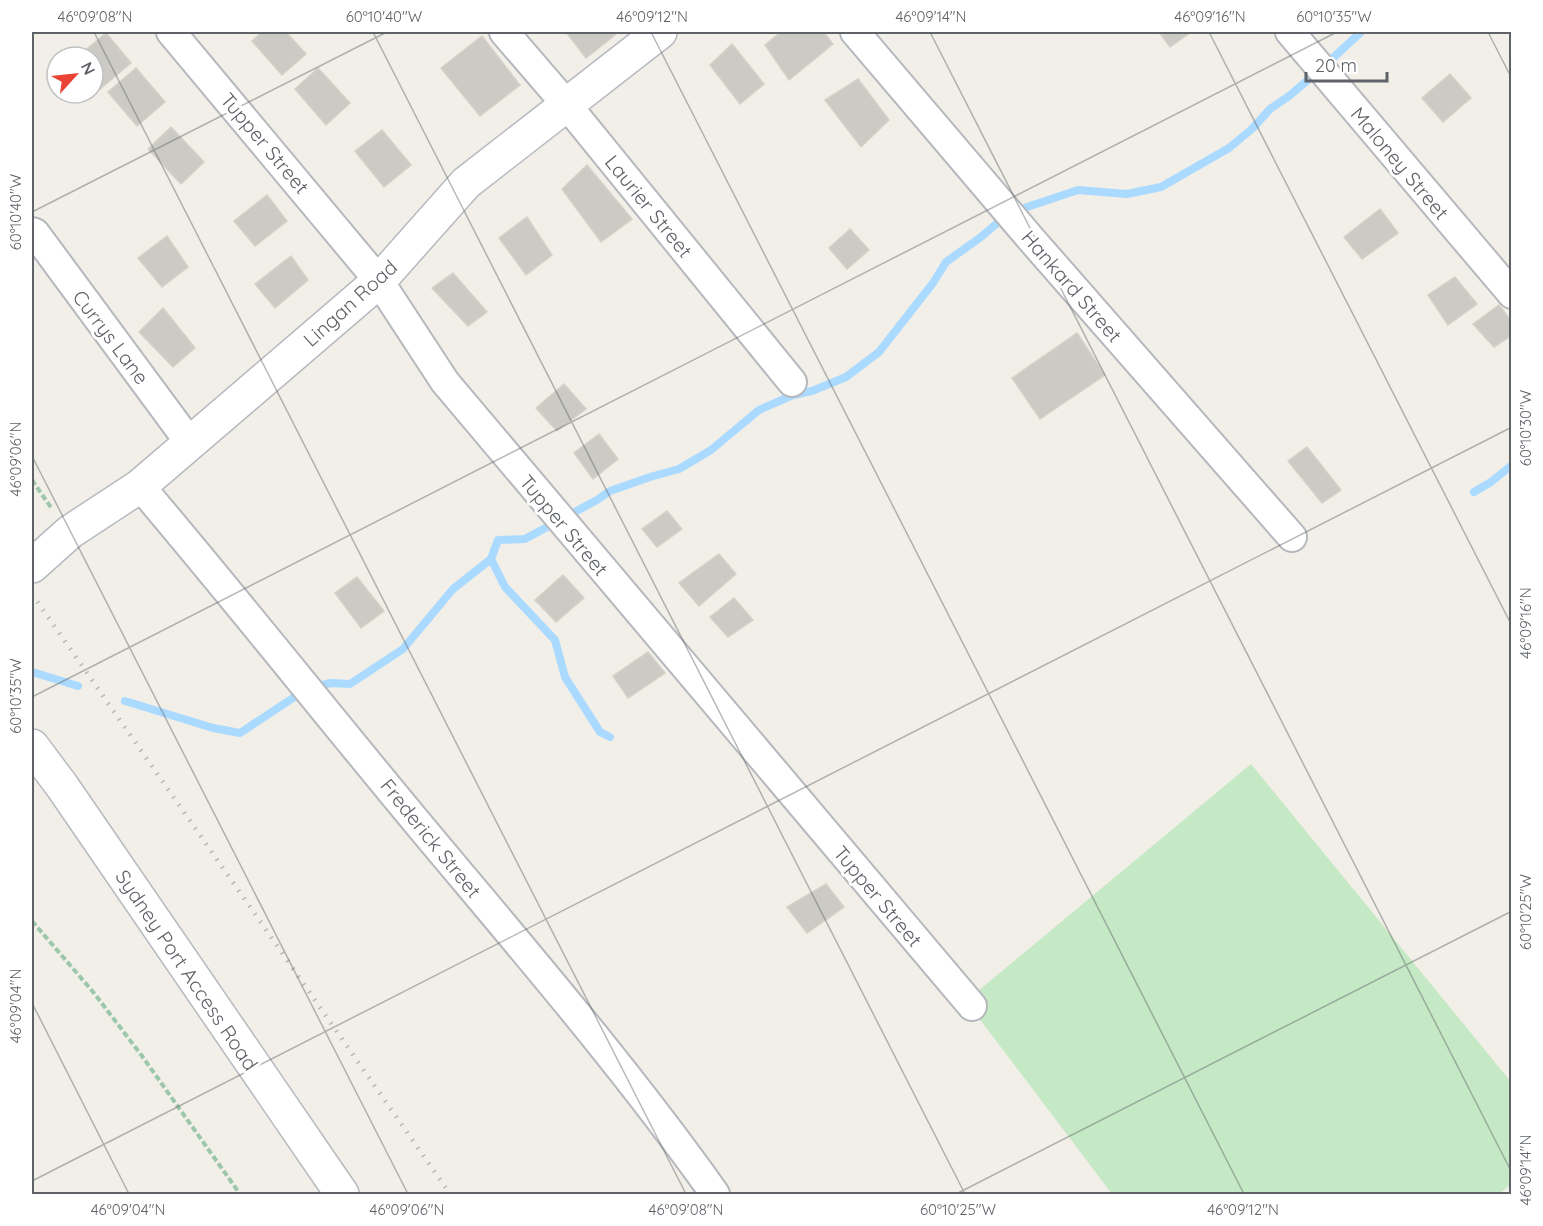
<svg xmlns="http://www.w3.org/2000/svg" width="1543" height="1226" font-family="Quicksand,sans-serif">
	<rect width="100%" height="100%" fill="#f1efe8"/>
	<!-- green -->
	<path fill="#c5e8c5" d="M1251,764l260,318v102l-12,10h-387l-146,-193z"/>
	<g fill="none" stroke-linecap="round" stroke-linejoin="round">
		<!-- stream -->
		<path stroke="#aadaff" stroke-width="8" d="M1474,492l17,-10 21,-17
			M32,672l46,14
			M125,701l88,27 27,5 68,-45 23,-5 19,1 53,-35 50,-60 38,-30
			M610,737l-10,-5 -35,-55 -10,-37 -50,-53 -14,-28 7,-19 27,-1 72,-39 13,-9 40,-14 29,-8 32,-19 48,-40 34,-15 19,-4 34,-14 33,-25 54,-69 13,-21 35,-25 28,-24 69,-23 49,4 34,-7 68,-39 24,-20 17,-19 19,-13 32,-27 40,-37"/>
	</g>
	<!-- building -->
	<path fill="#cccac5" stroke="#d6d1c6" stroke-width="1.5" d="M262,32h24l20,22 -24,21 -30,-34z
		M566,32h47l2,3 -29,23z
		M781,32h43l9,12 -44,36 -24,-35z
		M1159,32h32l-21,15z
		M106,33l25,30 -32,27 -6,-7v-26h-16z
		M482,36l38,49 -40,31 -39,-48z
		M732,44l32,40 -24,20 -30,-39z
		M136,68l29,34 -28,24 -29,-34z
		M318,68l32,35 -24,22 -31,-36z
		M1450,74l21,24 -28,24 -21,-24z
		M858,79l31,41 -28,27 -36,-47z
		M171,127l33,35 -23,22 -33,-35z
		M382,130l29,35 -27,22 -29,-36z
		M587,165l45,54 -31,23 -39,-53z
		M267,195l20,26 -32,25 -21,-25z
		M1380,209l18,24 -36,26 -18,-22z
		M527,217l25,38 -26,20 -27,-37z
		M850,229l19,21 -22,19 -18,-21z
		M167,236l21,31 -26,20 -24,-29z
		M291,256l17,24 -33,28 -20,-24z
		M453,273l34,39 -19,14 -36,-38z
		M1455,277l22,27 -29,21 -20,-30z
		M1499,305l13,17v13l-18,12 -21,-23z
		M163,308l32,40 -22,19 -34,-35z
		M1077,333l28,42 -65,44 -28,-41z
		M564,384l22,25 -29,22 -21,-23z
		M599,434l19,25 -25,20 -19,-26z
		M1307,447l34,43 -19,13 -34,-42z
		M667,511l15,18 -25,18 -15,-18z
		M719,554l17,20 -37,32 -20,-23z
		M563,575l21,23 -28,24 -21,-22z
		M357,577l27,34 -23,17 -26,-35z
		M734,598l19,22 -25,17 -18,-20z
		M648,652l17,21 -37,25 -15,-22z
		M826,884l18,23 -37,26 -20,-26z"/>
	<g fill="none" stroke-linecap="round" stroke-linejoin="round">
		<defs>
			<path id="street" d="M171,32l208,249 66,101 527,624
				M504,32l62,72 226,278
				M855,32l176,207 261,298
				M1290,32l222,262
				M32,232l3,1 155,210
				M140,486c95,112 186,227 280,340 101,121 204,240 295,368"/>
			<path id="secondary" d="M32,566l38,-34 70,-46 239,-205 87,-98 194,-151
				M32,746l30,40 280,408"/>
		</defs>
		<!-- street casing -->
		<use href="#street" stroke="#b5b8bc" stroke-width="32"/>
		<!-- secondary casing -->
		<use href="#secondary" stroke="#b6babf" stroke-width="36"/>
		<!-- path -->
		<path stroke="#9cc7a9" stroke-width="4" stroke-dasharray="6 3" stroke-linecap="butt" d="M32,480l20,29
			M32,921l62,72 48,63 98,138"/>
		<!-- street -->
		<use href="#street" stroke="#fff" stroke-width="28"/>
		<!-- secondary -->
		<use href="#secondary" stroke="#fff" stroke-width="33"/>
		<!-- rail -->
		<path stroke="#b6b7b8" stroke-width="4.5" stroke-dasharray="1.5 8" stroke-linecap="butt" d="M32,594l418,600"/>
	</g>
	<!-- ticks -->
	<path fill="none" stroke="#5f6368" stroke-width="1.5" stroke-opacity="0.45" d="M94,32l592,1162M373,32l592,1162M651,32l593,1162M930,32l582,1141M1209,32l303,594M1488,32l24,47M32,212l355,-180M32,456l376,738M32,697l1305,-665M32,1003l97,191M32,1181l1480,-754M956,1194l556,-283"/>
	<g text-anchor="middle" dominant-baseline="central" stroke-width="6" stroke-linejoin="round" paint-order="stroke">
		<!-- street labels -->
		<g font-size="20" fill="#5f6368" stroke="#fff">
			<text transform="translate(265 143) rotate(50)">Tupper Street</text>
			<text transform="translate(1400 163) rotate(50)">Maloney Street</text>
			<text transform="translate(649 206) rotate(51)">Laurier Street</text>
			<text transform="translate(1072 286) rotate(49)">Hankard Street</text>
			<text transform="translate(350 303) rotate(-42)">Lingan Road</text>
			<text transform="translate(111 337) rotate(53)">Currys Lane</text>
			<text transform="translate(564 525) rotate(50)">Tupper Street</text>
			<text transform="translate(431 838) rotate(51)">Frederick Street</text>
			<text transform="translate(878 896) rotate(50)">Tupper Street</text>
			<text transform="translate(187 970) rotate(56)">Sydney Port Access Road</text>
		</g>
	</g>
	<!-- border -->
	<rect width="1543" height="1226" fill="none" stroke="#ffffff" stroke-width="66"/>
	<!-- north arrow -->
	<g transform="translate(75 75) rotate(63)"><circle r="28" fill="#ffffff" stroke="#bfc1c3" stroke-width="1.5"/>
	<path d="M0-4.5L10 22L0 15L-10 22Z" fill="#ea4335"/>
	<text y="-9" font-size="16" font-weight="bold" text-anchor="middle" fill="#5f6368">N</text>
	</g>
	<!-- scale -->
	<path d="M1306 72v9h81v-9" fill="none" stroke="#5f6368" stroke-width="3"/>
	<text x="1315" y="72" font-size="18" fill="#5f6368" stroke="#ffffff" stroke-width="4.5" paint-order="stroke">20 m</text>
	<rect x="33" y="33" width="1477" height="1160" fill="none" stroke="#5f6368" stroke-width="2"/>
	<g font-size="15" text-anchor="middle" fill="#5f6368">
		<text x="95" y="22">46°09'08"N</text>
		<text x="384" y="22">60°10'40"W</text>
		<text x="652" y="22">46°09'12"N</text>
		<text x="931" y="22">46°09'14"N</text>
		<text x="1210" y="22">46°09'16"N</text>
		<text x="1334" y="22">60°10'35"W</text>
		<text transform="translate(16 212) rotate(-90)" y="5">60°10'40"W</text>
		<text transform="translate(1526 428) rotate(-90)" y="5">60°10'30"W</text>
		<text transform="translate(16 459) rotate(-90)" y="5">46°09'06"N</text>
		<text transform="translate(1526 623) rotate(-90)" y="5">46°09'16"N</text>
		<text transform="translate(16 696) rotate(-90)" y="5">60°10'35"W</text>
		<text transform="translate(1526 912) rotate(-90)" y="5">60°10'25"W</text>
		<text transform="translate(16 1006) rotate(-90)" y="5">46°09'04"N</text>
		<text transform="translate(1526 1170) rotate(-90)" y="5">46°09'14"N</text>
		<text x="128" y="1215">46°09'04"N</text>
		<text x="407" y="1215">46°09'06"N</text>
		<text x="686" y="1215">46°09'08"N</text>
		<text x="958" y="1215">60°10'25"W</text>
		<text x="1243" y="1215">46°09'12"N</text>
	</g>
</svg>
